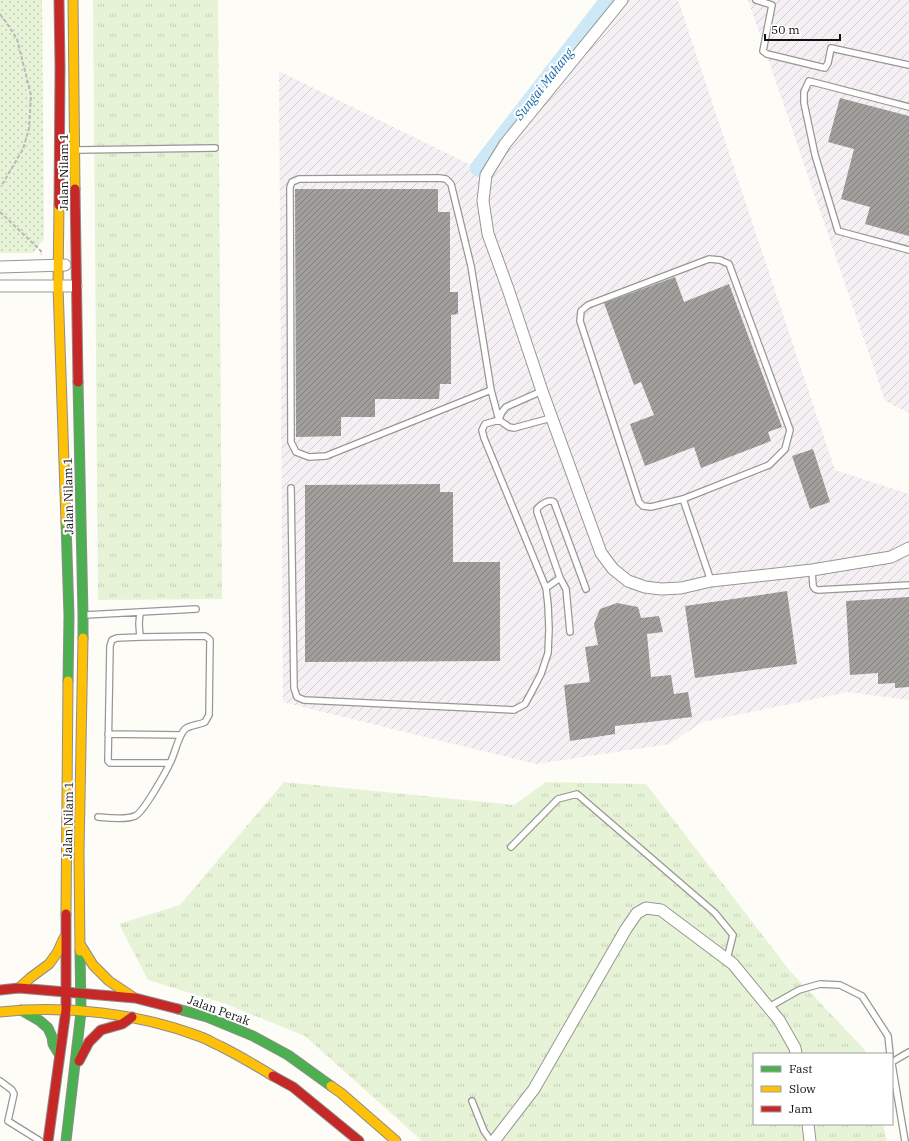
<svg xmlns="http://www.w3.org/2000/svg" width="909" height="1141" font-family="'IBM Plex Serif',serif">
	<defs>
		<pattern id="industrial-furrows" width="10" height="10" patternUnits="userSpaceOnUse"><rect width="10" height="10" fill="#f5f0f3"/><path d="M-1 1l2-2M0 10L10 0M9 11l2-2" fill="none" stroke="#d1cdcf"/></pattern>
		<pattern id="grass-tufts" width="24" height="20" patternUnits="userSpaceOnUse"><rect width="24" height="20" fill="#e7f3d7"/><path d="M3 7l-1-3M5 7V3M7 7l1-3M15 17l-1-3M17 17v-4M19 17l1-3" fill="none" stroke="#c5cfb8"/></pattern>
		<pattern id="park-dots" width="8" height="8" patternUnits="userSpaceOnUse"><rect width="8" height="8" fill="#e7f3d7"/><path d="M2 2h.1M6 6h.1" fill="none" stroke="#c5cfb8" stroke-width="1.8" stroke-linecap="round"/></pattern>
		<pattern id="building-hatch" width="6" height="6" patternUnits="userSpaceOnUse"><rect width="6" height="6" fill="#a19f9c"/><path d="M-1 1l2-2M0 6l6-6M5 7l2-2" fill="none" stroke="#82807e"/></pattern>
	</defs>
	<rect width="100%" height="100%" fill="#fdfcf7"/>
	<!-- industrial -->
	<path fill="url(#industrial-furrows)" d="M612,0h66l157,470 74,24v206l-61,-8 -146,30 -32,22 -134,20 -253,-62 -4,-631 202,99z
		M748,0h161v413l-24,-12z"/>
	<!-- grass -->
	<path fill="url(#grass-tufts)" d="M93,0h125l4,599 -124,1z
		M284,782l230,23 32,-23 100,2 144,187 75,79 1,4h-112v70h129l4,17h-465l-117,-105 -79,-32 -78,-24 -29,-56 61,-19z"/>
	<!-- park -->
	<path fill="url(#park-dots)" d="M0,0h42l2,238 -11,15h-33z"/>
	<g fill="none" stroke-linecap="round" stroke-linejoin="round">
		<!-- river -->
		<path stroke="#cde8f7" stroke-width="18" d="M479,168l130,-168"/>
	</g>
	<!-- building -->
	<path fill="url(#building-hatch)" d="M840,98l69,18v120l-44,-12 5,-17 -29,-8 13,-50 -26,-7z
		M295,189h143v23h12v80h8v22l-7,1v69h-11l-1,15h-64v18h-34v19l-45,1z
		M675,277l9,25 45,-18 53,143 -14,5 3,9 -70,27 -7,-21 -49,19 -15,-42 24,-9 -13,-33 -7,3 -30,-82z
		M813,449l17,53 -20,7 -18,-53z
		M440,484v8h13v70h47v99l-195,1v-177z
		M787,591l10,73 -102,14 -10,-72z
		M909,597v90l-14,1v-5l-17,1v-11l-28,2 -4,-74z
		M617,603l21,4 3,11 18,-2 4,16 -16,2 4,43 20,-2 3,19 14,-2 4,25 -77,9v8l-45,7 -6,-56 26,-3 -5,-35 13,-2 -4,-21 6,-15z"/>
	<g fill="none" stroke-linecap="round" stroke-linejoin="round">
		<defs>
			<path id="lane" d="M756,0l16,5 -9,46 4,3 58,14 3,-5 3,-15 78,17
				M909,107l-100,-26 -5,11v11l11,52 23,76 71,19
				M77,150l138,-2
				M491,390l-165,66 -17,1 -13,-5 -5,-10 -1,-255 2,-5 7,-3 140,-1 7,1 5,5 20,82 20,124 8,30 10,7 5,1 37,-10
				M499,419l3,-7 4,-5 36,-16
				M291,488l3,200 3,9 7,3 210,10 11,-6 6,-11 10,-19 7,-21 1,-24 -1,-24 -2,-17 -62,-150 -2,-8 3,-6 14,-4
				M683,499l-32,8 -8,-1 -4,-4 -59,-181 1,-10 7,-6 121,-46 11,1 9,4 61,166 -5,19 -16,16 -86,34 28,82
				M812,570l1,16 2,3 3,1 91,-5
				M560,578l6,11 4,43
				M546,588l14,-10 -23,-66v-3c4,-5 12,-10 17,-7l32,87
				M140,612l-1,12 1,13 -23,1 -5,2 -2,6 -2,115 2,2h60
				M85,615l111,-6
				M108,734l73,1
				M98,817c11,1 28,3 37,-1 8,-3 31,-44 35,-53 5,-9 8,-27 15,-34 5,-4 14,-4 20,-7l4,-7 1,-75 -2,-2 -3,-2 -65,1
				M511,847l47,-48 19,-5 138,119 18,22 -6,24
				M769,1007l30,-17 21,-6 20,1 22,11 26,40 2,18
				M892,1062l17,-10
				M892,1064l13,77
				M0,1081l12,9 2,4 -6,27 32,20
				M472,1101l12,30 7,10"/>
			<path id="street" d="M622,0l-117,144 -19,31 -3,26 5,33 20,55 34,102 59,162 12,16 15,12 17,6 16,2 20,-1 30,-7 101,-11 79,-13 18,-9
				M0,267l65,-2
				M0,286h76
				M808,1124l2,17
				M494,1141l40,-52 92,-160 11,-16 9,-5 15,2 72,54 46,56 16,28 1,6"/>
			<path id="fast" d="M78,382l5,233v23
				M66,522l3,94 -1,65
				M178,1009l29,8 46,19 35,19 43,31
				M21,1010l19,11 8,7 4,9 1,7 6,10
				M66,1141l15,-129 -1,-61"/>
			<path id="slow" d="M73,0l2,189
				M59,205l-1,81 8,236
				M66,914l2,-233
				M80,944l13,21 16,16 24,16
				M80,951l-1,-98 4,-215
				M19,988l11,-10 19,-14 8,-11 7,-15
				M0,1012c66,-7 138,1 201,25 6,2 12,6 19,9 18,9 35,19 53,30
				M331,1086l10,7 55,48"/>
			<path id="jam" d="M75,189l3,193
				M59,205l1,-138 -1,-67
				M0,990l19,-2 116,10 43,11
				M79,1061l10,-19 12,-12 21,-6 10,-7
				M273,1076l20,11 66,54
				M48,1141l18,-131v-96"/>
		</defs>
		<!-- lane casing -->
		<use href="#lane" stroke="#979795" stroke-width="8"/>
		<!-- street casing -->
		<use href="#street" stroke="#979795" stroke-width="13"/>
		<!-- fast casing -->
		<use href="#fast" stroke="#8e8d8b" stroke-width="11"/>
		<!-- slow casing -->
		<use href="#slow" stroke="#8e8d8b" stroke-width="11"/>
		<!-- jam casing -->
		<use href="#jam" stroke="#8e8d8b" stroke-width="11"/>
		<!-- path -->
		<path stroke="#b9b9b8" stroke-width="2" stroke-dasharray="4 2" stroke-linecap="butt" d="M0,14l6,8 11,17 14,56 -2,34 -6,20 -20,34 -3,3
			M0,212l41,39v4"/>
		<!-- lane -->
		<use href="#lane" stroke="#fffffe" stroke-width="5.5"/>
		<!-- street -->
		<use href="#street" stroke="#fffffe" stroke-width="11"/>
		<!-- fast -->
		<use href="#fast" stroke="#4caf50" stroke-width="9"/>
		<!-- slow -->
		<use href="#slow" stroke="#ffc107" stroke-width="9"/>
		<!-- jam -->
		<use href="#jam" stroke="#c62828" stroke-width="9"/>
	</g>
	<g text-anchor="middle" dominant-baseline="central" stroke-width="4" stroke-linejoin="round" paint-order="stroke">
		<!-- street labels -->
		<g font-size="12" fill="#111" stroke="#fff">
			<text transform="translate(63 172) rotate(-90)">Jalan Nilam 1</text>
			<text transform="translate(68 496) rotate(-91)">Jalan Nilam 1</text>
			<text transform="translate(68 820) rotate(-89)">Jalan Nilam 1</text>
			<text transform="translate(219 1010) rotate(20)">Jalan Perak</text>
		</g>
		<!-- water labels -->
		<g font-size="13" font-style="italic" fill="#1768a6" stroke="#fff">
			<text transform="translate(544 84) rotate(-52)">Sungai Mahang</text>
		</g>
	</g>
	<!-- legend -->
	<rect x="753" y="1053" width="140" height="72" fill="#ffffff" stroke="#a0a0a0"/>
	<rect x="761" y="1066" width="20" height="6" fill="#4caf50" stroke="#a0a0a0"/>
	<text x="789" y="1073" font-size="12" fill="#111111">Fast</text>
	<rect x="761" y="1086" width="20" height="6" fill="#ffc107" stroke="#a0a0a0"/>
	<text x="789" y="1093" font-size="12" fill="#111111">Slow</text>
	<rect x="761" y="1106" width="20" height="6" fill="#c62828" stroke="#a0a0a0"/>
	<text x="789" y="1113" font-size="12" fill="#111111">Jam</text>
	<!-- scale -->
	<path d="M765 34v6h75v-6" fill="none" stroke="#111111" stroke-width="2"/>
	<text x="771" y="34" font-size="12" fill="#111111" stroke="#ffffff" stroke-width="3" paint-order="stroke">50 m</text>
</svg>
